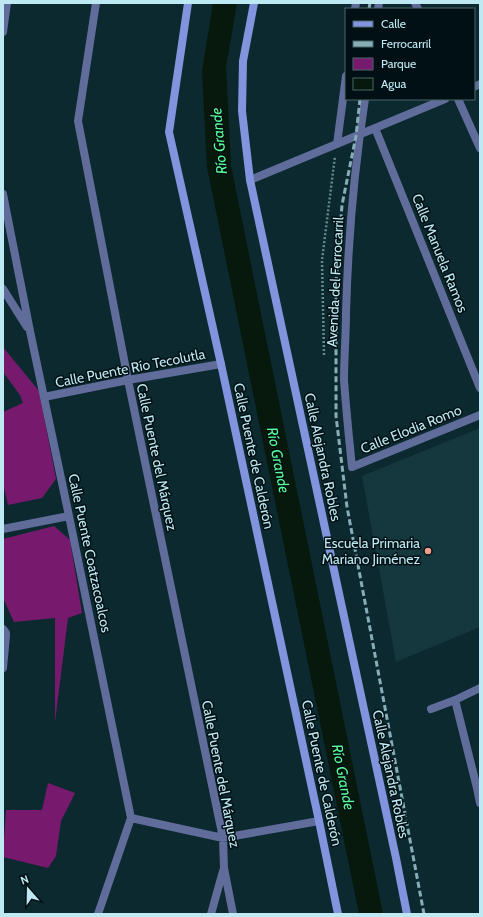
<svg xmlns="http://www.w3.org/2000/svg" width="483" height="917" font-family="Cabin,sans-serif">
	<rect width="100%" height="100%" fill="#0b292f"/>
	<!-- built -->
	<path fill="#15373e" d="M480,428v199l-84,35 -34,-186z"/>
	<!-- green -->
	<path fill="#771a6e" d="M3,347l36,44 17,88 -14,19 -34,7 -5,-21v-72l20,-9 -3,-8 -17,-23z
		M54,526l16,14 12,73 -14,5 -13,104v-104l-41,4 -11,-24v-59z
		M48,783l27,10 -14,28 -5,35 -8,12 -45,-11 3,-47h36z"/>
	<!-- water -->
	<path fill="#07180d" d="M213,3h24l-11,64 5,99 152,748h-24l-152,-747 -5,-96z"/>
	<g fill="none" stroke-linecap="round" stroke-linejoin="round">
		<!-- path -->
		<path stroke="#658991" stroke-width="2.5" stroke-dasharray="2 2" stroke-linecap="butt" d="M324,355l-2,-95 13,-104"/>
		<!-- street -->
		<path stroke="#606c9a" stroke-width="8" d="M96,3l-18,118 50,259 95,458 1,30 9,46
			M415,3l3,6
			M355,9l1,-6
			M378,9l1,-6
			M3,32l4,-29
			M474,87l6,-3
			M365,99c-11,71 -17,142 -19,214 0,22 -2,45 -2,67 2,29 5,58 8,87l128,-52
			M458,99l22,49
			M375,128l105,260
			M337,144l9,-68
			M250,180l195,-81
			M3,194l27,137 39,185 62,302 -33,96
			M3,289l24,38
			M44,397l84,-17 93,-16
			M3,529l66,-13
			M3,629l3,4v3l-3,32
			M455,700l22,88 3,15
			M431,709l24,-9 25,-12
			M131,818l92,20 96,-17
			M211,914l12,-43"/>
		<!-- secondary -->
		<path stroke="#8294de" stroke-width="8" d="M188,3l-19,129 52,232 98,457 19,93
			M254,3l-11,58 -1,50 8,69 146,678 11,56"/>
		<!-- rail -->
		<path stroke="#87adb6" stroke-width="3" stroke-dasharray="6 3" stroke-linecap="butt" d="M369,9l1,-6
			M360,99l-4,37 -14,69 -6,78v133l11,91 77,407"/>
	</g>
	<!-- markers -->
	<circle fill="#f49d8b" stroke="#001014" stroke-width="1.5" cx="428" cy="551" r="4"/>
	<g text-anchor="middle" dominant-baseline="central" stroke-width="3" stroke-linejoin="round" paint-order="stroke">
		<!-- street labels -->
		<g font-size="14" fill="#bfe9f2" stroke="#001014">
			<text transform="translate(440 253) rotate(68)">Calle Manuela Ramos</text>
			<text transform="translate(335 282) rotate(-87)">Avenida del Ferrocarril</text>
			<text transform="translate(130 368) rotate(-11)">Calle Puente Río Tecolutla</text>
			<text transform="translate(411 429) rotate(-22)">Calle Elodia Romo</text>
			<text transform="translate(254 456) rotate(78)">Calle Puente de Calderón</text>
			<text transform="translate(157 457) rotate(78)">Calle Puente del Márquez</text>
			<text transform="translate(323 457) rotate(78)">Calle Alejandra Robles</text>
			<text transform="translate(90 553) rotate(78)">Calle Puente Coatzacoalcos</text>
			<text transform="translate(322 773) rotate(78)">Calle Puente de Calderón</text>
			<text transform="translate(221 774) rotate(79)">Calle Puente del Márquez</text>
			<text transform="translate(391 774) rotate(78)">Calle Alejandra Robles</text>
		</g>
		<!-- poi labels -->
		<g font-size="14" fill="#bfe9f2" stroke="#001014" text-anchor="end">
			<text x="420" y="543">Escuela Primaria<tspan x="420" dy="16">Mariano Jiménez</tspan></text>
		</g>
		<!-- water labels -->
		<g font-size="15" font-style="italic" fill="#5afc97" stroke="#001014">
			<text transform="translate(219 141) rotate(-95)">Río Grande</text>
			<text transform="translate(278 460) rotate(79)">Río Grande</text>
			<text transform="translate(343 777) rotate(79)">Río Grande</text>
		</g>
	</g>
	<!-- border -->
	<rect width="483" height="917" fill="none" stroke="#bfe9f2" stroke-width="8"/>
	<!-- legend -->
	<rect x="345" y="8" width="130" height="92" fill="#001014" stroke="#4c676d"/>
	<rect x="353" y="21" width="20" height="6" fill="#8294de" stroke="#4c676d"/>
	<text x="381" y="28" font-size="12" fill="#bfe9f2">Calle</text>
	<rect x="353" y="41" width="20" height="6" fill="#87adb6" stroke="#4c676d"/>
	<text x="381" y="48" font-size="12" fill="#bfe9f2">Ferrocarril</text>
	<rect x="353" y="58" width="20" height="12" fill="#771a6e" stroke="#4c676d"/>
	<text x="381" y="68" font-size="12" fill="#bfe9f2">Parque</text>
	<rect x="353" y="78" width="20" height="12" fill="#07180d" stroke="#4c676d"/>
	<text x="381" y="88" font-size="12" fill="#bfe9f2">Agua</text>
	<!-- north arrow -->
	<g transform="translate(28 889) rotate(340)" stroke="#001014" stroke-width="3" paint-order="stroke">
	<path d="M0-3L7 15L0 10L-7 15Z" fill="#bfe9f2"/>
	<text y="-6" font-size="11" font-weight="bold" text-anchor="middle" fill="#bfe9f2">N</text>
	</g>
</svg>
